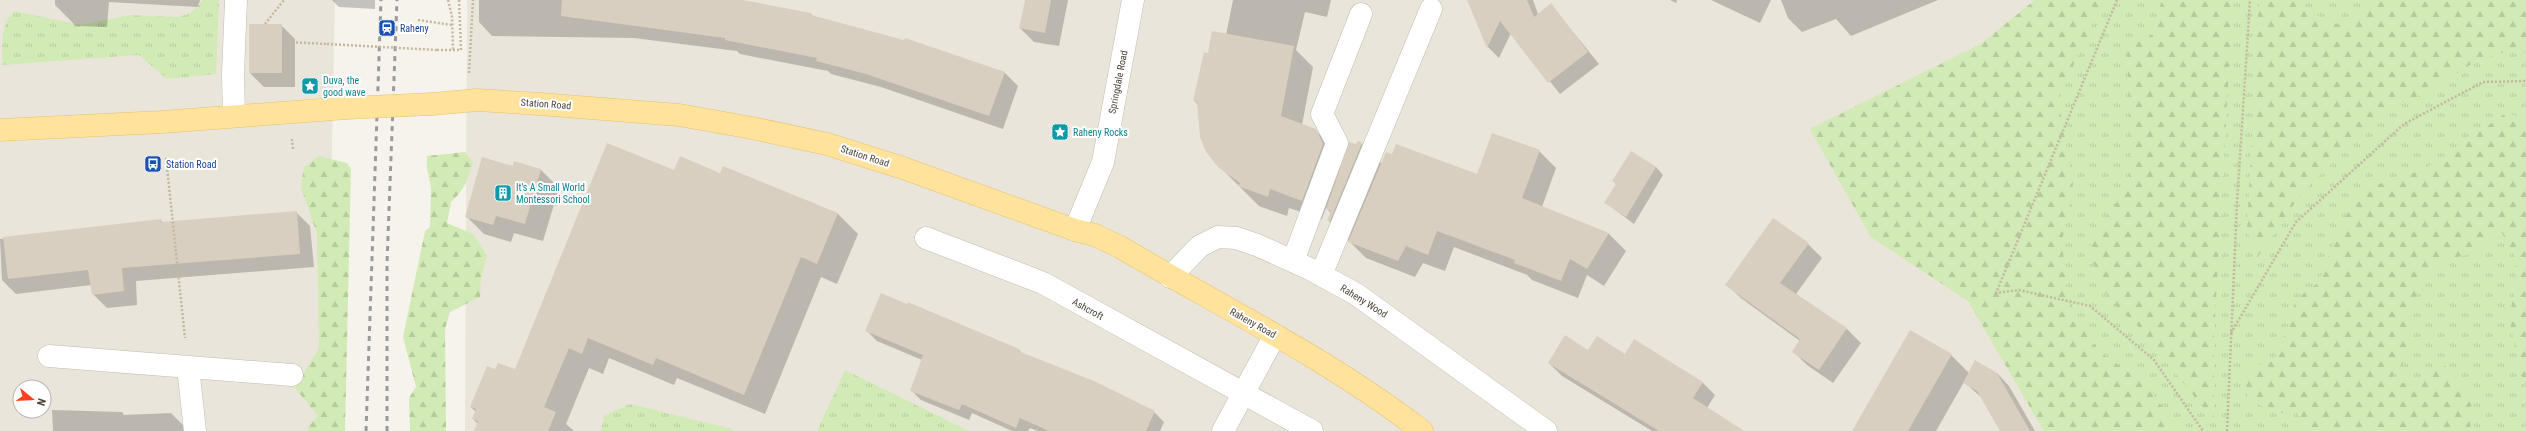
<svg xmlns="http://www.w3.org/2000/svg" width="2526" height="431" font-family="'Roboto Condensed',sans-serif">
	<defs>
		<pattern id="grass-tufts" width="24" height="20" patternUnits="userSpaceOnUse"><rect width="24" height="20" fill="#d2eab5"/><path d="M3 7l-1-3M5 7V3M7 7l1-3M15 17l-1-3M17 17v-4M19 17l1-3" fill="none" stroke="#b6ca9c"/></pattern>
		<pattern id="forest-firs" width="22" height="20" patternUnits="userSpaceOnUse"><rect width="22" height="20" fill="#d2eab5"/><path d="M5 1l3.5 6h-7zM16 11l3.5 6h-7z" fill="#b6ca9c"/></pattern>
	</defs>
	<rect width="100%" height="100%" fill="#f6f3ec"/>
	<!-- residential -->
	<path fill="#eae5da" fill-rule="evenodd" d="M0,0h335l-9,431h-326zM20,387h24v24h-24z
		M467,0h2059v431h-2061z"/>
	<!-- grass -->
	<path fill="url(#grass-tufts)" d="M202,0h17l-3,74 -49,5 -28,-24 -137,10c1,-19 -2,-44 13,-54l65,14 49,-10 49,2 10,-3 11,-8z
		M2035,0h491v431h-482l-76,-130 -97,-64 -61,-108 171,-85z
		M845,370l124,61h-152z
		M630,404l98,24 7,3h-134l3,-15z"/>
	<!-- forest -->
	<path fill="url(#forest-firs)" d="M2035,0h70l-47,97 15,87 -11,58 6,59 31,51 48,33 32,46h-135l-76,-130 -97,-64 -61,-108 171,-85z
		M2162,0h71l-19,333v88l-78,-97 -26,-24 -13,-24 -7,-30 38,-63 3,-21 -4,-114 25,-13z
		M2259,0h45l3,11 38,16 34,-27h147v53l-10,-4 -38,11 -62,38 -27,8 -88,88 -44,64 -10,-28z
		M2506,113l20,6v260l-5,-3 -12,-59 7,-31 -1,-30 -14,-25 -30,23 -31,7 -19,22 -10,25v45l-21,27 25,6 29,-21 28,31 -2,35h-165l-8,-18h-23l-27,-15 -1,-27 29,-14 12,-27 9,-31 22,-16 23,-59 22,-36 33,-8 34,-14z
		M465,152l8,10c-5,17 -9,29 -22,40l-4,21 26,11 14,22 -6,22 -1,19 -30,15 -5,17 1,102h-36l-1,-33 7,-11 -13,-50 22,-106 5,-4 1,-39 -4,-20v-12z
		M319,156l28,7 4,6 -6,262h-37v-4l10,-11 -23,-28 24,-40 -2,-114 -16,-47 3,-20z"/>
	<!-- shadow -->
	<path fill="#0003" d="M55,0h145l-2,7 -89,-5 -2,25 -31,-1 -21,-21z
		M332,0h43v9l-36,-2z
		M479,0h260l72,14 3,3 91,25 99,30 14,14 -15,43 -122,-42 -50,-13 -3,-3 -88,-17 -3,-3 -103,-13 -142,-2 -13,-14z
		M1026,0h42l-9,46 -25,-4 -14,-14z
		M1233,0h98l-4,17 -22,-5 -9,38 17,17 -11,58 13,5 20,20 7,14 15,-18 5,-2 20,20 95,11 62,-24 17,17 -14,39 67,27 17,17 -22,35 -17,-11 -9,23 -46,-18 -5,-5 -73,-28 -9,24 -22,-8 -8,14 -49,-19 -38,-38 3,-7 -5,-5 -4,11 -33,-11 -2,8 -28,-10 -40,-40 -21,-61 -4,-5 15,-46 17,-19z
		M1468,0h65l5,14 13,-9 48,59 -39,30 -49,-61 -12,25 -11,-11z
		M1670,0h7l-1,3z
		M1711,0h60l-11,23z
		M1781,0h157l-87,36 -15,-17 -34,13 -14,-14z
		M281,25l14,14v48h-31l-14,-14z
		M1631,152l25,15 7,8 -29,49 -28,-21 11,-18 -4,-4z
		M513,167l28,3 18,18 -16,53 -29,-8 -3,9 -27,-8 -18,-18z
		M674,172l47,2 116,39 21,21 -21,50 -16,-7 -56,137 -88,-36 -3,7 -65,-27 -6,16 -14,-6 -23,56 8,7h-99l3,-7 -5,-5 3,-7 -5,-5 25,-36 19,-1z
		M296,212l14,14 4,41 -178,14 1,24 -30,3 -14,-14 -2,-9 -75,9 -14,-14 -2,-41 161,-19 2,3z
		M1808,244l14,14 -26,36 51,35 14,14 -28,40 -26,-18 -14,-14 7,-10 -59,-43 -14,-13z
		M867,331l151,18 5,5 131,58 10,10 -4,9h-122l-8,-3 -2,3h-16l-40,-18 -3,7 -48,-20 -10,-10 11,-30 -45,-19z
		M1589,351l37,4 76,27 13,13 -8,13 35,23h-90l-90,-55 -13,-13z
		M1951,355l18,18h28l12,13 26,45h-34l-19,-33 -18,-16 -28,49h-72z
		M52,410l70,2 2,3 47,-2 14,14v4h-132z"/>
	<!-- building -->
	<path fill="#d8cfc1" d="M562,0h181l68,13v2l93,25 1,-2 100,34 -16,44 -123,-42 -50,-13 1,-3 -92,-18v-2l-164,-22z
		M1025,0h26l-6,33 -26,-5z
		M1467,0h60l7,17 17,-14 37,49 -40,31 -48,-62 -13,27z
		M249,24h33v49h-33z
		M1212,31l82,15 -13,70 35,13 7,15 -21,57 -32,-12 -2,8 -30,-11 2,-3 -22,-16 -12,-15 -6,-15 -3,-35 -4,-1 11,-49 4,1z
		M1492,133l48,17 -18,48 87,35 -22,36 -17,-10 -9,22 -47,-18 1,-3 -78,-29 -9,24 -22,-9 -8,15 -50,-19 38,-90 6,2 4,-10 81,30z
		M1358,141l4,2 -32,78 -3,-1 4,-9 -5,-2 23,-67 7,2z
		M607,143l67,27 6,-14 40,17 3,-7 115,47 -21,51 -16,-7 -57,138 -88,-37 -3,7 -65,-27 -6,16 -13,-6 -25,59 12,5 -8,19h-74l4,-10 -6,-2 4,-10 -6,-2 17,-41 8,3 3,-6 17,6z
		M1631,151l25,16 -30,50 -22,-14 12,-19 -4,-3z
		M482,157l31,9 1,-5 27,8 -16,55 -29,-8 -3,9 -28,-8z
		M297,211l3,43 -178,14 2,23 -32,4 -4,-25 -80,9 -5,-42 158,-18v3z
		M1773,218l36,25 -29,40 67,45 -28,42 -27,-18 8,-13 -75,-54z
		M881,293l26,11 1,-2 111,47 -1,2 76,30 61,30 -9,20h-97l-29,-13 -4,10 -54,-24 -3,6 -49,-19 13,-36 -58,-24z
		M1910,330l42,24 -44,77h-56z
		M1565,335l23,15 9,-14 28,18 9,-15 69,43 -10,16 51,33h-85l-111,-68z
		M1975,360l22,13 33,58h-30l-23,-40 -14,-8z"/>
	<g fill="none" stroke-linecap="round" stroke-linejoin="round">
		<defs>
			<path id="minor" d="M234,116l-1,-42 3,-74
				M1075,230l28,-68 30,-162
				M926,238l117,45 269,148
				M1293,261l44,-118 -15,-29 39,-100
				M1321,275l110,-266
				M1170,277l30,-31 18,-9 18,1 21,7 53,24 46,25 190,137
				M49,356l243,19
				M188,367l7,64
				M1223,431l52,-96"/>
			<path id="major" d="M432,104l45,-4 63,4 139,11 73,13 75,16 76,24 172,62 20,5 25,12c102,60 209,112 302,184
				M0,130l162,-8 185,-14"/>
		</defs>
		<!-- minor casing -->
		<use href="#minor" stroke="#c2bbae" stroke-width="23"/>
		<!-- major casing -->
		<use href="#major" stroke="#e6c16a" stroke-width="23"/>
		<!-- path -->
		<path stroke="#c4b79f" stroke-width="2.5" stroke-dasharray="2 2" stroke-linecap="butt" d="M448,0l4,16 1,34
			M2117,0l-121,293 23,-3 71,16 64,54 49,71
			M418,20l34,5
			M265,24l19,-24
			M437,50h24l-2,-50
			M469,73l4,-73
			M286,85l1,-43 40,2
			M265,86v-13
			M292,139l1,10
			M166,158l19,180
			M2231,333l65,-111 108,-98 79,-42 43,-1
			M2227,431l10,-228 13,-203"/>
		<!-- minor -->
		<use href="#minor" stroke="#fff" stroke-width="22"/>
		<!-- major -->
		<use href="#major" stroke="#ffe39c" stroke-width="22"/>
		<!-- rail -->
		<path stroke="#9a9a9a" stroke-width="3" stroke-dasharray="5 5" stroke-linecap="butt" d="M366,431l15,-431
			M387,431v-168l10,-263"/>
		<defs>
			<path id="major-bridge" d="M347,108l85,-4"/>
		</defs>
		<!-- major-bridge casing -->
		<use href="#major-bridge" stroke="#e6c16a" stroke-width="23" stroke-linecap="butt"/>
		<!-- path-bridge -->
		<path stroke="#c4b79f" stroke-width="2.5" stroke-dasharray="2 2" stroke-linecap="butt" d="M327,44l110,6"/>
		<!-- major-bridge -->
		<use href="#major-bridge" stroke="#ffe39c" stroke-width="22"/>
	</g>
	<!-- icons -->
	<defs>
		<symbol id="station-square" viewBox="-11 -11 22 22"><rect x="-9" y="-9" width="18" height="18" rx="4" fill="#1a4fb4" stroke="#fff"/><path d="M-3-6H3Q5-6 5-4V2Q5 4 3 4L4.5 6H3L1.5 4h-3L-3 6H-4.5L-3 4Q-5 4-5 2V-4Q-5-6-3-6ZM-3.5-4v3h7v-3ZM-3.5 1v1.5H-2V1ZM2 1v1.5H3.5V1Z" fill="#fff"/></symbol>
		<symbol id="sight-square" viewBox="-11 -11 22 22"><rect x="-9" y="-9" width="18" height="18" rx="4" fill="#0f9aa8" stroke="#fff"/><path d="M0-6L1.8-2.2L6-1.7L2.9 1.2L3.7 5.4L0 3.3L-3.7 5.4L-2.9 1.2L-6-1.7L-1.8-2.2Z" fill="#fff"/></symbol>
		<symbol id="bus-square" viewBox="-11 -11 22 22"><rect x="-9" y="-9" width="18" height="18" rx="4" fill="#1a4fb4" stroke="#fff"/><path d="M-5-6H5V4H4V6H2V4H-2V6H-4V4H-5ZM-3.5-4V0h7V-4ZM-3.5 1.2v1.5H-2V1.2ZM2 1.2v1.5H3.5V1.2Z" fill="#fff"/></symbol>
		<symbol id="building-square" viewBox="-11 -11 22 22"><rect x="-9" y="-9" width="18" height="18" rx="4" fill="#0f9aa8" stroke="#fff"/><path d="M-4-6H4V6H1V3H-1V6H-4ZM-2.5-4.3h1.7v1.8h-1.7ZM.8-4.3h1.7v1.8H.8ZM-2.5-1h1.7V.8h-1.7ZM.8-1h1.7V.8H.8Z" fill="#fff"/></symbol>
	</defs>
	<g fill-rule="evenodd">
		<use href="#station-square" x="377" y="18" width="20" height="20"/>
		<use href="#sight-square" x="300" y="76" width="20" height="20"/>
		<use href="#sight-square" x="1050" y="122" width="20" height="20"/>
		<use href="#bus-square" x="143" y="154" width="20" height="20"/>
		<use href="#building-square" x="493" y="183" width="20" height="20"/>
	</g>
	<g text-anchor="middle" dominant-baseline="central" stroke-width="4" stroke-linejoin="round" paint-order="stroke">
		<!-- transit labels -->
		<g font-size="10" fill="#164399" stroke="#fff" text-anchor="start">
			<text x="400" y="28">Raheny</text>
			<text x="166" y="164">Station Road</text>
		</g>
		<!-- culture labels -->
		<g font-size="10" fill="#0d838f" stroke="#fff" text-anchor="start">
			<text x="323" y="80">Duva, the<tspan x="323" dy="12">good wave</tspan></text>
			<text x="1073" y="132">Raheny Rocks</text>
			<text x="516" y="187">It's A Small World<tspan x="516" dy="12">Montessori School</tspan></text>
		</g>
		<!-- street labels -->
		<g font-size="10" fill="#4b4439" stroke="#fff">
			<text transform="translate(1118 82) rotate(-79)">Springdale Road</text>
			<text transform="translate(546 104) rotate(4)">Station Road</text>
			<text transform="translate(865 156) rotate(18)">Station Road</text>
			<text transform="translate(1364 301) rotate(32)">Raheny Wood</text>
			<text transform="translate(1088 309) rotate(29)">Ashcroft</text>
			<text transform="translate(1253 323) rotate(29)">Raheny Road</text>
		</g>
	</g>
	<!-- north arrow -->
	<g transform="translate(32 399) rotate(108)"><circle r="19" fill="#ffffff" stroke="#b7b4b0"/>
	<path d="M0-3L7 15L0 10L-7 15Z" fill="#fc3f1d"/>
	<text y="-6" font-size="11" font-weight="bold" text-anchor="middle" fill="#4b4439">N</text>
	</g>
</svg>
